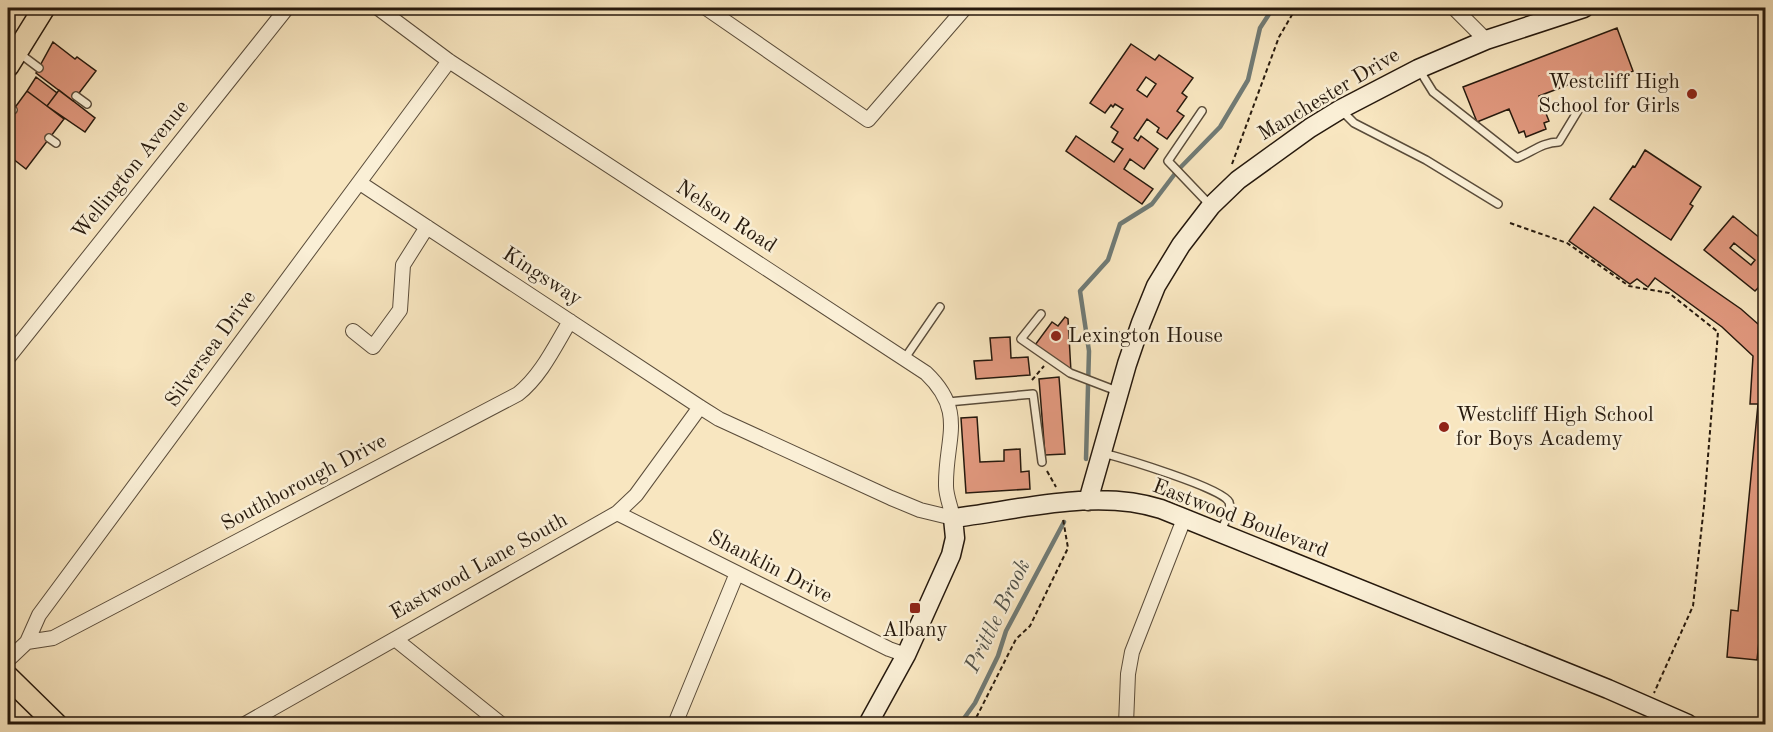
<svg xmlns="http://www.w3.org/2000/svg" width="1773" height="732" font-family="'Old Standard TT',serif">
	<rect width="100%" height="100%" fill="#f8e6c0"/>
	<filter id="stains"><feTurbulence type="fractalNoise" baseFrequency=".00333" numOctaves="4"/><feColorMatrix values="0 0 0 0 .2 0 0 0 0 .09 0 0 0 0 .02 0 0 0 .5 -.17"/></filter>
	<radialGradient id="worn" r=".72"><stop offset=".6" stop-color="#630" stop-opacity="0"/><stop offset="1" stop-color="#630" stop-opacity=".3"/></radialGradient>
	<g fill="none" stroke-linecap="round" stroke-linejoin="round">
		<!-- stream -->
		<path stroke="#707b76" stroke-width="4.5" d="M1086,459l3,-108 -9,-60 28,-31 12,-36 32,-20 25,-33 43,-44 28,-47 12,-52 13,-20
			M960,724l15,-21 23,-47 8,-25 58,-109"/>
	</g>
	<!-- building -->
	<path fill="#e1987e" stroke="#26190d" stroke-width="1.5" fill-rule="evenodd" d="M1617,28l16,43 -17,7 2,6 -12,5 -2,-4 -4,2 -4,-9 -22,8 -1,-3 -34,13 10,25 -5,2 2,6 -20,8 -2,-6 -5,2 -10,-24 -32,13 -14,-35z
		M53,42l22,17 2,-2 19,14 -23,30 -37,-28z
		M1131,44l24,16 4,-5 34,23 -11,15 5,4 -10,14 7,5 -17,23 -10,-7 2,-4 -12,-9 -13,19 4,3 3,-5 17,13 -14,20 -14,-10 -6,10 29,20 -11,15 -76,-53 10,-15 38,26 9,-13 -11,-7 6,-10 -7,-5 12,-18 -8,-5 -2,3 -2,-2 -6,8 -15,-10zM1146,77l10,7 -9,13 -10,-7z
		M36,77l21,16 -10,13 -20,-15z
		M59,90l36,28 -10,14 -38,-26z
		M27,91l37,28 -38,50 -18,-14v-38z
		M1645,150l56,37 -11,17 3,2 -22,34 -61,-41 23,-33 2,1z
		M1594,207l147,102 25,22v283l-4,-1 -5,47 -30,-3 4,-47 7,1 20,-207h-8l3,-48 -31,-29 -67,-49 -7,9 -11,-8 -7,5 -61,-43z
		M1733,216l33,27v52l-8,-7 -3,3 -51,-41zM1734,243l21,17 -4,5 -21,-17z
		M1065,317l3,2 3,53 -36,-27 17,-23 6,4z
		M1010,337l1,21 17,-1 2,18 -54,4 -2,-18 18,-1 -2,-22z
		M1059,377l6,77 -20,1 -6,-76z
		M977,417l3,45 24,-1v-11l16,-1 1,23 8,-1 1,18 -64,4 -5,-75z"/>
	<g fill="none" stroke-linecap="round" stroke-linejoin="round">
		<defs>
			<path id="lane" d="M19,53l20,15
				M1420,71l13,21 84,66c15,-6 26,-16 42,-16l20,-33
				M76,96l11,8
				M8,107l5,3
				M1341,110l13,13 72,37 72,44
				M1202,111l-34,50 42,44
				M49,138l7,5
				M1041,314l-20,25 49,34 47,18
				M905,358l35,-51
				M948,402l85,-8 9,68
				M1103,453c19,5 120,35 126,49 3,9 -5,22 -9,30"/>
			<path id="street" d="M706,8l162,112 97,-112
				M1454,8l32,32
				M360,183l340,224 19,12 172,79 29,12 33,8c-2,-11 -7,-22 -7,-32 -1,-47 21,-74 -20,-113l-477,-312 -71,-53
				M353,331l20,16 27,-37 3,-45 24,-38
				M8,358l279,-350
				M617,513l272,136 17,6
				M395,639l106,85
				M27,642l26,-4 465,-244c23,-18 37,-48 52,-73
				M8,660l19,-18 12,-27 410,-554
				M245,724l372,-211 19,-18 64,-88
				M675,724l62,-151
				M1126,724l2,-50 4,-22 52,-133"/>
			<path id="secondary" d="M1088,501l39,-137 14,-41 15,-37 25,-41 30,-39 27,-26 72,-52 31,-19 77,-40 68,-29 98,-32
				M868,724l38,-69 45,-100 4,-17 -2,-20c66,-8 144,-30 208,-9l447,180 80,35"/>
			<path id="primary" d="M8,66l36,-58
				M8,677l48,47"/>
		</defs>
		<!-- lane casing -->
		<use href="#lane" stroke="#5a4c3a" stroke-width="10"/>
		<!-- street casing -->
		<use href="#street" stroke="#5a4c3a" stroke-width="16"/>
		<!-- secondary casing -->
		<use href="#secondary" stroke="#26190d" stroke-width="21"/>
		<!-- primary casing -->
		<use href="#primary" stroke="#26190d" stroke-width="24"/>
		<!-- path -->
		<path stroke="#26190d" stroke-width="2" stroke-dasharray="4.5 3" stroke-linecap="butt" d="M1232,164l47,-127 17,-29
			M1510,223l57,20 62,43 40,7 49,39 -14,174 -11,100 -39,87
			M1116,343l4,-12
			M1032,380l12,-14
			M1047,471l9,16
			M973,724l43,-85 14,-13 38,-78 -5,-29"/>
		<!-- lane -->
		<use href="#lane" stroke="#faefd6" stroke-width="7"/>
		<!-- street -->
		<use href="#street" stroke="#faefd6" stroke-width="14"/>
		<!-- secondary -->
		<use href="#secondary" stroke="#faefd6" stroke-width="18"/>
		<!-- primary -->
		<use href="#primary" stroke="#f8e6c0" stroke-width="21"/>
	</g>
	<!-- markers -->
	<g fill="#8f2418" stroke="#faefd6" stroke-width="2">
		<circle cx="1692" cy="94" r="6"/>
		<circle cx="1056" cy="336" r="6"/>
		<circle cx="1444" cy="427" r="6"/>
		<rect x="909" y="602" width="12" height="12" rx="3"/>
	</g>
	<g text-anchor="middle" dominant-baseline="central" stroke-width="5" stroke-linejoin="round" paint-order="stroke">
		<!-- poi labels -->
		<g font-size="21" fill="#26190d" stroke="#faefd6" text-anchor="start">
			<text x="1680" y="82" text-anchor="end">Westcliff High<tspan x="1680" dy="24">School for Girls</tspan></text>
			<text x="1068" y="336">Lexington House</text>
			<text x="1456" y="415">Westcliff High School<tspan x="1456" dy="24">for Boys Academy</tspan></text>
			<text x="915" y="630" text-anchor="middle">Albany</text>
		</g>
		<!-- street labels -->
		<g font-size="21" fill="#26190d" stroke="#faefd6">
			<text transform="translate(1329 95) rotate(-31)">Manchester Drive</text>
			<text transform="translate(131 170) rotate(-51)">Wellington Avenue</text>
			<text transform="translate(726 217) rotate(33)">Nelson Road</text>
			<text transform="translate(542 277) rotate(33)">Kingsway</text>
			<text transform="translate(211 349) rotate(-54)">Silversea Drive</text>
			<text transform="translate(304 483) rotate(-28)">Southborough Drive</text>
			<text transform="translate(1240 519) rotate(21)">Eastwood Boulevard</text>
			<text transform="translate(479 567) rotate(-29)">Eastwood Lane South</text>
			<text transform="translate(770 567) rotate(27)">Shanklin Drive</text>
		</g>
		<!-- water labels -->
		<g font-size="22" font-style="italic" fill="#51524a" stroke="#faefd6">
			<text transform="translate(998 616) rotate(-64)">Prittle Brook</text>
		</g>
	</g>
	<!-- margin -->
	<rect width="1773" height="732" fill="none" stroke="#f8e6c0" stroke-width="30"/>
	<rect x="9" y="9" width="1755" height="714" fill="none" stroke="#26190d" stroke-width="3"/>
	<rect x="15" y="15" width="1743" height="702" fill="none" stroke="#26190d" stroke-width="1.5"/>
	<rect width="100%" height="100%" filter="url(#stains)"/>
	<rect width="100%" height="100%" fill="url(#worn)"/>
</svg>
